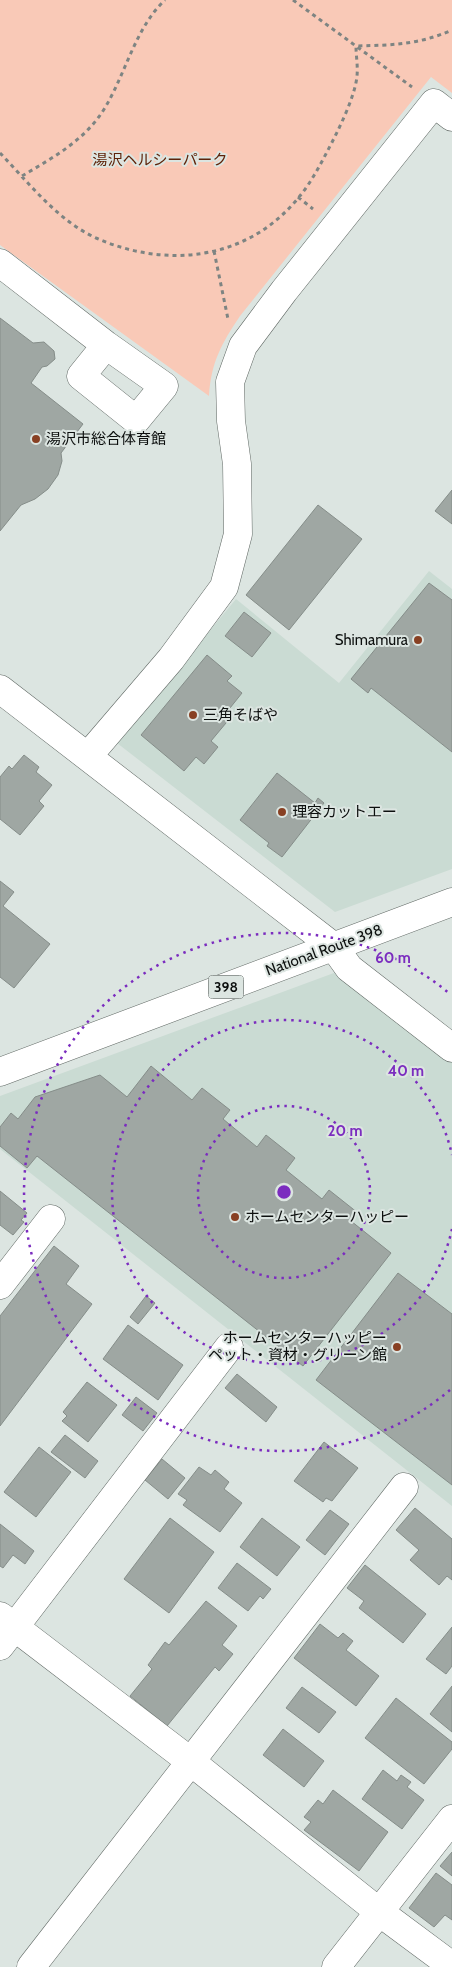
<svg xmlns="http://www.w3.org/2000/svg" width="452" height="1967" font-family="Cabin,'Noto Sans JP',sans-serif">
	<rect width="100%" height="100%" fill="#dce5e1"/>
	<!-- built -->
	<path fill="#cadbd3" d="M429,571l23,18v280l-117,43 -218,-169 119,-144 103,84z
		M342,970l110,86v450l-452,-357v-53z"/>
	<!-- green -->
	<path fill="#f9c9b7" d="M0,0h452v93l-21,-16 -191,239c-18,27 -29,46 -31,80l-209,-151z"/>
	<!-- building -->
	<path fill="#9fa7a3" stroke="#858d89" d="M0,318l33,25 11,-1 10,9 1,8 -8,7 -5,1 -11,16 52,41 -22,29 1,8 -4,14 -10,14 -13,10 -14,6 -21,26z
		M452,490v34l-17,-13z
		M318,505l44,34 -73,91 -43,-35z
		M429,583l23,17v152l-81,-64 -3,5 -17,-14z
		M244,612l27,21 -19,24 -27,-21z
		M207,655l25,21 -5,5 15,12 -16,20 5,4 -20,24 7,6 -14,17 -8,-7 -12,14 -43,-36z
		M24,755l15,12 -3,5 16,13 -13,16 5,5 -24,29 -20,-16v-42l9,-11 3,3z
		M277,773l38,30 3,-5 6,5 -42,54 -15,-11 2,-3 -29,-23z
		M0,881l14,11 -11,14 47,38 -36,44 -14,-11z
		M151,1066l41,34 10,-12 28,22 -7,9 34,28 9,-12 29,23 -9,12 36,29 7,-9 29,23 -7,8 40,32 -88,113 -266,-210 -10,12 -27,-22v-19l11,-14 7,6 17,-22 65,-22 27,22z
		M0,1191l27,22 -6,7 3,2 -11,13 -13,-10z
		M54,1246l25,20 -13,18 26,20 -92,122v-110z
		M398,1273l54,41v171l-136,-105z
		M146,1296l9,7 -17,21 -8,-7z
		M128,1325l55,40 -25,35 -55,-41z
		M237,1374l40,33 -11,15 -41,-34z
		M87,1382l30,23 -29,37 -26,-21 5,-5 -4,-4z
		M136,1397l21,16 -14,18 -21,-16z
		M65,1435l33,26 -13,17 -34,-26z
		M324,1442l34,26 -26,33 -6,-3 -3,4 -29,-21z
		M39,1447l32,25 -35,45 -32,-25z
		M162,1459l23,19 -17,21 -23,-19z
		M199,1467l12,8 4,-5 14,12 -5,7 18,14 -22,29 -37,-27 4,-5 -9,-6z
		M415,1508l37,31v41l-5,-4 -8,9 -29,-25 9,-10 -23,-20z
		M330,1510l19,14 -24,31 -19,-15z
		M170,1518l44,34 -45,61 -45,-34z
		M262,1518l38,29 -23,29 -37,-29z
		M0,1524l34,27 -9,13 -12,-9 -10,13 -3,-2z
		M237,1563l34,26 -8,10 -3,-3 -12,15 -30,-23z
		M365,1565l61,49 -23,29 -44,-35 5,-7 -17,-13z
		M206,1601l31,25 -15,19 11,9 -14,17 -4,-4 -48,59 -37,-30 22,-27 -4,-4 17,-23 4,3z
		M320,1624l18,14 5,-5 10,8 -7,9 33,26 -23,30 -62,-48z
		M452,1627v39l-6,8 -20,-15z
		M452,1686v46l-22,-18z
		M302,1687l34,25 -17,21 -33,-25z
		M396,1698l56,44v7l-28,35 -59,-46z
		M283,1729l41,32 -20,26 -41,-32z
		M383,1770l14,11 4,-6 10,7 -4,5 17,13 -22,29 -40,-30z
		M333,1790l55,42 -29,39 -55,-41 7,-8 -7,-5 14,-17 5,4z
		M452,1852v24l-12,-10z
		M436,1873l16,12v35l-7,-5 -11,12 -25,-19z"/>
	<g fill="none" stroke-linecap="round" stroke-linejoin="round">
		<defs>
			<path id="minor" d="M0,263l106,82 58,41 -28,34 -55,-44 25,-31
				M0,689l334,258 15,21 103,80
				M88,756l83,-97 53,-72 14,-53 -1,-70 -6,-43 -1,-39 13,-36 41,-55 150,-188 18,14
				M0,1285l51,-66
				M0,1616l190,145 188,150 74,55
				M0,1646l229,-299
				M31,1967l373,-480
				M336,1967l116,-148"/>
			<path id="highway" d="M0,1072l452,-170"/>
		</defs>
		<!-- minor casing -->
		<use href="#minor" stroke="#606864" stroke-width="29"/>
		<!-- highway casing -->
		<use href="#highway" stroke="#606864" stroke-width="29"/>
		<!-- path -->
		<path stroke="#7e8482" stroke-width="3" stroke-dasharray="4 4" stroke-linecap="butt" d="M293,0l119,87
			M0,153c29,30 57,67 96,85 68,30 146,23 197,-34 15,-16 25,-35 35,-54 10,-19 27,-53 29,-74 1,-10 -1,-20 -1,-30 36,-1 62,-1 96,-16
			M22,176c32,-19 65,-37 84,-70 20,-34 30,-79 59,-106
			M298,197l15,12
			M214,251l14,68"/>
		<!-- minor -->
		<use href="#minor" stroke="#fff" stroke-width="28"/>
		<!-- highway -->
		<use href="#highway" stroke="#fff" stroke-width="28"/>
	</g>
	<!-- distance rings -->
	<g fill="none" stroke="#7b2cbf" stroke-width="2.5" stroke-dasharray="2.5 5">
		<circle cx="284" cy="1192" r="86"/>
		<path d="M452 1229A172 172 0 1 1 452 1155"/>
		<path d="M450 1390A259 259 0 1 1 450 994"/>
	</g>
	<!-- markers -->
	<g fill="#884023" stroke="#dce5e1" stroke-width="2">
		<circle cx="36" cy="439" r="5"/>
		<circle cx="418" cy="640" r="5"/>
		<circle cx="193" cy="715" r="5"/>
		<circle cx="282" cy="812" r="5"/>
		<circle cx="235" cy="1217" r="5"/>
		<circle cx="397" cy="1347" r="5"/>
	</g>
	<g text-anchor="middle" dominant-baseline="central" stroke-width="4" stroke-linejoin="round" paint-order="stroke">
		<!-- shield labels -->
		<rect fill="#dce5e1" stroke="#4a4f4d" stroke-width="1" x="208.5" y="975.5" width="35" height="23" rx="4"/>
		<g font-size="14" font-weight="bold" fill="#0c0f0e">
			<text x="226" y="987">398</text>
		</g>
		<!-- park labels -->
		<g font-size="15" fill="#5e2309" stroke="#dce5e1">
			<text x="160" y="160">湯沢ヘルシーパーク</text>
		</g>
		<!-- poi labels -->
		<g font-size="15" fill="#0c0f0e" stroke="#dce5e1" text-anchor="start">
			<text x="46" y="439">湯沢市総合体育館</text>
			<text x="408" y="640" text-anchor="end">Shimamura</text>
			<text x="203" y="715">三角そばや</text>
			<text x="292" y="812">理容カットエー</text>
			<text x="245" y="1217">ホームセンターハッピー</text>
			<text x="387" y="1338" text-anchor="end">ホームセンターハッピー<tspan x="387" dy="17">ペット・資材・グリーン館</tspan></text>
		</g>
		<!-- street labels -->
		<g font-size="15" fill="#0c0f0e" stroke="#dce5e1">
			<text transform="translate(324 950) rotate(-20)">National Route 398</text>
		</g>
	</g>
	<circle cx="284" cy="1192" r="8" fill="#7b2cbf" stroke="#dce5e1" stroke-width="2.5"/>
	<g font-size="15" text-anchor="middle" font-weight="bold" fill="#7b2cbf" stroke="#dce5e1" stroke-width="4" stroke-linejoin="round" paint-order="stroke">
		<text x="393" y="963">60 m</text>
		<text x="406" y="1076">40 m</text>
		<text x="345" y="1136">20 m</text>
	</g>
</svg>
